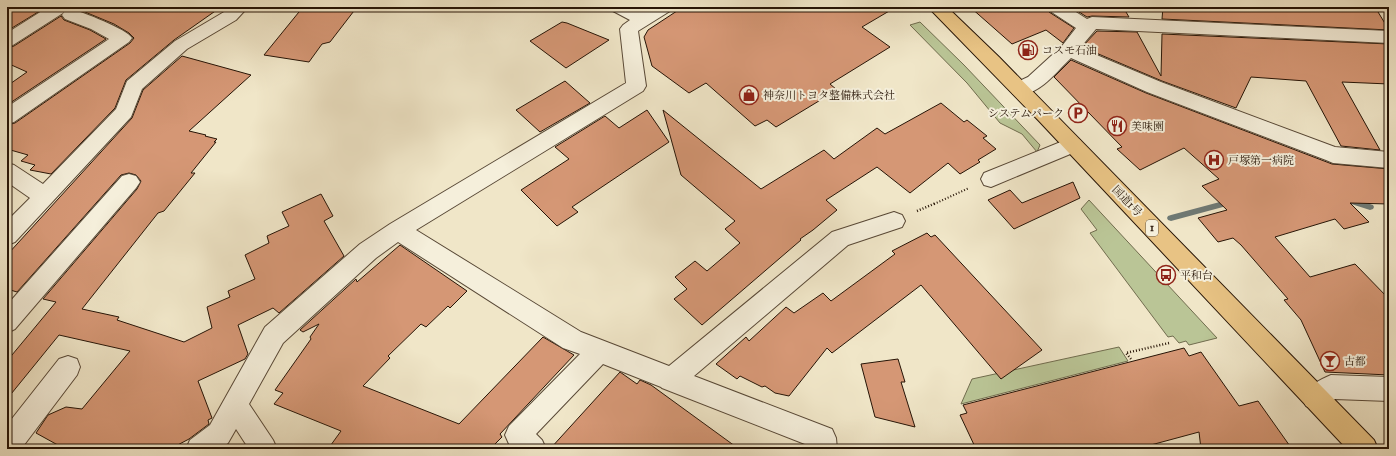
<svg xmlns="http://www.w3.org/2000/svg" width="1396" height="456" font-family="'IM FELL Great Primer','Noto Serif JP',serif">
	<rect width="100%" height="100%" fill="#f0e6c8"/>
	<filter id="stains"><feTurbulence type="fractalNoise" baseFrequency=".005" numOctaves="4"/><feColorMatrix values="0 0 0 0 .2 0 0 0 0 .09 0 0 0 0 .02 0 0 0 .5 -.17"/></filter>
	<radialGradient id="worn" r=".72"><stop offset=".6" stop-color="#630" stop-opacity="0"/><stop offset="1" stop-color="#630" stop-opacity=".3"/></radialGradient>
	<!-- green -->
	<path fill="#bac596" stroke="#706c4e" d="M920,22l44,43 76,80 -3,7 -15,-18 -22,-11 -33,-40 -57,-58z
		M1089,200l128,138 -28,7 -3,-4 -7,2 -6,-7 -5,1 -78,-104 7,-3 -16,-21z
		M1119,347l9,14 -167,43 11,-25z"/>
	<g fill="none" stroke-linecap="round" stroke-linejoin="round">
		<!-- stream -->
		<path fill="#6e7975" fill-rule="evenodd" d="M1348,197l25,8 1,2 -1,2 -3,1 -25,-8 -1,-2z
			M1231,199l3,1 1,2 -1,2 -63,17 -3,-1 -1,-2 1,-2 3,-1z"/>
	</g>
	<!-- building -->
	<path fill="#d59775" stroke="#261406" d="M7,7h35l1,2 -36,22z
		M66,7h155l-47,33 -48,40 -11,28 -64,66 -21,-4 5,-5 -14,-4 7,-6 -21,-6v-24l8,-2 115,-80 4,-5 -5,-5 -15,-9 -29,-12 -14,-4 -4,1z
		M303,7h54l-27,35 -8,2 -13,18 -45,-7z
		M683,7h151l6,4 8,-4h48l-34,20 28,20 -60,37 7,6 -61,37 -9,-7 -12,6 -49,-43 -17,10 -37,-27 -8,-29 4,-7z
		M970,7h76l3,5 25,16 -11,15 -17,-13 -34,14z
		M1071,7h52l6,10 -37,-1 -5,1z
		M1163,7h212l14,23 -227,-11z
		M61,16l3,4 26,10 16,9 -99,66v-19l20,-14 -20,-9v-15l7,-2z
		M562,22l5,1 42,17 -43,28 -36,-27z
		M1097,31l40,1 24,44 1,-42 227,10v40l-47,-2 38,68 -39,-4 -35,-65 -55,-4 -15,31 -74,-27 -80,-34z
		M182,56l69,19 -62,56 17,4 -1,1 12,3 -3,3h2l-25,31h4l-31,38 -6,2 -76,96 37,8 -2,3 67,22 28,-14 -5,-21 23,-10 -2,-6 27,-12 -10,-24 24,-12 -2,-7 22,-10 -7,-14 39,-18 12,22 -9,5 20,35 -65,57 -6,-5 -35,17 10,29 -3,5 -47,22 14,37 -4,2 1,4 -20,15 -19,10h-105l-29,-16 12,-18 18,-8 16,2 48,-58 -71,-16 -52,64v-38l49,-59 -13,-3 94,-110 4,-8 -5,-6 -7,-2 -8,2 -104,117 -10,-3v-34l125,-137 11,-28z
		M1071,60l75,33 186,71 57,5v35l-39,-1 19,19 -25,7 -9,-10 -60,18 35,40 45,-13 34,35v76l-64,-3 -24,-52 -17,-20 4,-1 -47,-54 -8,-7 -15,4 -20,-24 29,-8 -25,-24 17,-7 -35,-31 -44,22 -23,-21 5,-2 -68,-70z
		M565,81l25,22 -50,29 -24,-22z
		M941,103l23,19 3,-2 20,16 -4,2 13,11 -18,11 2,2 -20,12 -12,-11 -38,30 -33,-26 -51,33 11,10 -24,20 -13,9 1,1 -99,85 -28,-26 13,-10 -12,-12 20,-16 12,10 33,-28 -15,-14 10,-8 -54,-46 -18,-65 98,79 63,-39 10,9 43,-31 8,6z
		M647,110l22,32 -97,65 6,5 -21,14 -36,-36 48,-31 -14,-12 50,-31 14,12z
		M1073,182l7,16 -66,31 -26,-29 22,-10 12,13z
		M927,233l4,4 4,-2 107,115 -41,29 -80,-94 -89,68 -5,-5 -38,48 -14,-3 -10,-7 -3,1 -22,-11 -3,3 -21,-15 30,-27 3,4 37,-34 8,6 29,-20 8,8 64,-47 -3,-3z
		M400,245l67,46 -17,17 -2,-2 -22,21 -5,-3 -33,32 2,2 -27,28 96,38 84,-87 31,18 -74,79 2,3 -12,12h-162l13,-18 -67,-27 9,-11 -8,-3 36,-51 -1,-2 9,-13 -16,8 -3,-2 56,-51 1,3z
		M1184,348l5,8 12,-4 38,54 19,-5 34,48h-91l-2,-17 -63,17h-160l-16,-34 7,-2 -4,-8z
		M898,359l7,23h-4l14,45 -40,-10 -14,-53z
		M620,372l17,12 3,-4 11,5 88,64h-189z"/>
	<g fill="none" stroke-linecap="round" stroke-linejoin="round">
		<defs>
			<path id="minor" d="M43,7h21l2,2 -3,4 -50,32 -6,2v-14l38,-24z
				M229,7h19l-12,13 -49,29 -45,40 -11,28 -116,125 -8,3v-24l23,-23 -23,-16v-19l7,2 29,19 73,-75 11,-28 48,-40 49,-29z
				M610,7h23l10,5 8,-5h22l-3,4 -32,20 8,55 -3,5 -227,139 165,102 88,34 163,-134 62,-20 8,3 3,6 -3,6 -54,18 -154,131 138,53 4,9 1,11h-26l-1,-3 -148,-58 -1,-1 -58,-23 -67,70 6,6 4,9h-32l-5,-5 -4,-9 4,-9 71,-72 -17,-6 -165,-106 -22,16 -93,85 -34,61 24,36 4,9h-28l-13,-20 -8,14 -8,6h-34l4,-9 20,-15 55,-98 95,-83 30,-20 236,-141 -6,-54 3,-4 7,-5 -17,-9z
				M1047,7h21l19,12 5,-2 297,14v12l-293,-14 -16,19 81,34 174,65 54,5v16l-56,-5 -7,-3 -179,-68 -76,-34c-15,14 -35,42 -58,36l-3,-5 3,-5 15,-7 34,-31 14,-18 -26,-17z
				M71,9c11,3 56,20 61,29l-3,4 -115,80 -7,2v-17l102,-68 -18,-10 -26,-10 -3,-4 3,-4z
				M1073,137l7,3 3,5 -3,5 -89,37 -7,-2 -3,-6 3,-6z
				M129,174l7,2 4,6 -4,6 -121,141 -8,4v-28l115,-129z
				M68,356l9,3 3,8 -3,8 -56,74h-14v-24l52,-66z
				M1331,375l58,2v24l-54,-2 -11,7 -9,4 -9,-4 -4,-8c6,-12 17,-18 29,-23z"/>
			<path id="highway" d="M928,7h19l52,50 375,383 4,9h-31l-308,-328z"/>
		</defs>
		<!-- minor casing -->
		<use href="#minor" stroke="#584836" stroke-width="2"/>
		<!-- highway casing -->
		<use href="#highway" stroke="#261406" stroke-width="2"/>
		<!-- path-far1 -->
		<path stroke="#261406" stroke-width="2" stroke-dasharray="1 2" stroke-linecap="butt" d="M934,204l35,-16"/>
		<!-- path -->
		<path stroke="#261406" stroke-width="2.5" stroke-dasharray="1 2" stroke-linecap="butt" d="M917,211l19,-8
			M1131,359l-5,-6 43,-10"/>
		<!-- minor -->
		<use href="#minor" fill="#f5efdb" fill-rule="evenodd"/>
		<!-- highway -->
		<use href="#highway" fill="#e8c384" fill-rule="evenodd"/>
	</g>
	<!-- icons -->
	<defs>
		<symbol id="fuel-ring" viewBox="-11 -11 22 22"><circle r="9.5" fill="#f5efdb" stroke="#8f2418" stroke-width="1.5"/><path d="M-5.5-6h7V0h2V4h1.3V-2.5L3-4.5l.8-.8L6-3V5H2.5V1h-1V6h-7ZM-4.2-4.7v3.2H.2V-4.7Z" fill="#8f2418"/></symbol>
		<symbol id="shop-ring" viewBox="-11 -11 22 22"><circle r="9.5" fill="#f5efdb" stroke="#8f2418" stroke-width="1.5"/><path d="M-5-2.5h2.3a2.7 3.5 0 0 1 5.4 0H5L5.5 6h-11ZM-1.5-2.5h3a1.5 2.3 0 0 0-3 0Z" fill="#8f2418"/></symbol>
		<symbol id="parking-ring" viewBox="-11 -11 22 22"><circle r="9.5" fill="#f5efdb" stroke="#8f2418" stroke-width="1.5"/><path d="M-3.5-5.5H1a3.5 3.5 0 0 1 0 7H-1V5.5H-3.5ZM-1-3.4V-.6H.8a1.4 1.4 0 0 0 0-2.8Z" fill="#8f2418"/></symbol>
		<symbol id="restaurant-ring" viewBox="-11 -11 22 22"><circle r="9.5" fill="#f5efdb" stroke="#8f2418" stroke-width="1.5"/><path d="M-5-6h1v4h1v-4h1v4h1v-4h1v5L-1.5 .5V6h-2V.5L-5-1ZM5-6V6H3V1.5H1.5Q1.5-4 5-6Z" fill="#8f2418"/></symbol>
		<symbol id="hospital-ring" viewBox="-11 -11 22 22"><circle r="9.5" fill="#f5efdb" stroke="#8f2418" stroke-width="1.5"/><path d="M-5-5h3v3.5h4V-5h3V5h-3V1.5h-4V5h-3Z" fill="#8f2418"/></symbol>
		<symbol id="bus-ring" viewBox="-11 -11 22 22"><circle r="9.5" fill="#f5efdb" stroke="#8f2418" stroke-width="1.5"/><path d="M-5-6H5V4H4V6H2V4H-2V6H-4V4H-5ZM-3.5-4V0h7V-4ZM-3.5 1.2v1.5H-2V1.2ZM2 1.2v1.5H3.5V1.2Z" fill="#8f2418"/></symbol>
		<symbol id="bar-ring" viewBox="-11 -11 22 22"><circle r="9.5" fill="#f5efdb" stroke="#8f2418" stroke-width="1.5"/><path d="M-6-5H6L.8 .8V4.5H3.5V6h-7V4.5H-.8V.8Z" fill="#8f2418"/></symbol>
	</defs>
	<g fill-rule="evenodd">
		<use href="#fuel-ring" x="1017" y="39" width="22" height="22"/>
		<use href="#shop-ring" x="738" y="84" width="22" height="22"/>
		<use href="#parking-ring" x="1067" y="102" width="22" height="22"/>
		<use href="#restaurant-ring" x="1106" y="115" width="22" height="22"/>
		<use href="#hospital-ring" x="1203" y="149" width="22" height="22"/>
		<use href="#bus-ring" x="1155" y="264" width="22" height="22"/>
		<use href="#bar-ring" x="1319" y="350" width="22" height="22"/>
	</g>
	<g text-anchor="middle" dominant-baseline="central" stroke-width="4" stroke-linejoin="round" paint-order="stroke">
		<!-- shield labels -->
		<rect fill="#f5efdb" stroke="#645646" stroke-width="1" x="1146" y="220" width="12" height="16" rx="3"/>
		<g font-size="10" font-weight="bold" fill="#261406">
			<text x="1152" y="228">1</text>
		</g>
		<!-- poi labels -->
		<g font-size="11" fill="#261406" stroke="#f5efdb" text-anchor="start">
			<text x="1042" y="50">コスモ石油</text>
			<text x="763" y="95">神奈川トヨタ整備株式会社</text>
			<text x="1064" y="113" text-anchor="end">システムパーク</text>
			<text x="1131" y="126">美味園</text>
			<text x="1228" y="160">戸塚第一病院</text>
			<text x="1180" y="275">平和台</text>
			<text x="1344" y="361">古都</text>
		</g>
		<!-- street labels -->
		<g font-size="11" fill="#261406" stroke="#f5efdb">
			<text transform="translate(1127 201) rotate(46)">国道1号</text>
		</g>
	</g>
	<!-- margin -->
	<rect width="1396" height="456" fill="none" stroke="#f0e6c8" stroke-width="24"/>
	<rect x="8" y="8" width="1380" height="440" fill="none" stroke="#261406" stroke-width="2"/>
	<rect x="12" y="12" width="1372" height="432" fill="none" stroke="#261406"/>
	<rect width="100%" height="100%" filter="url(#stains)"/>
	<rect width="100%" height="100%" fill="url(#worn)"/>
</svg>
